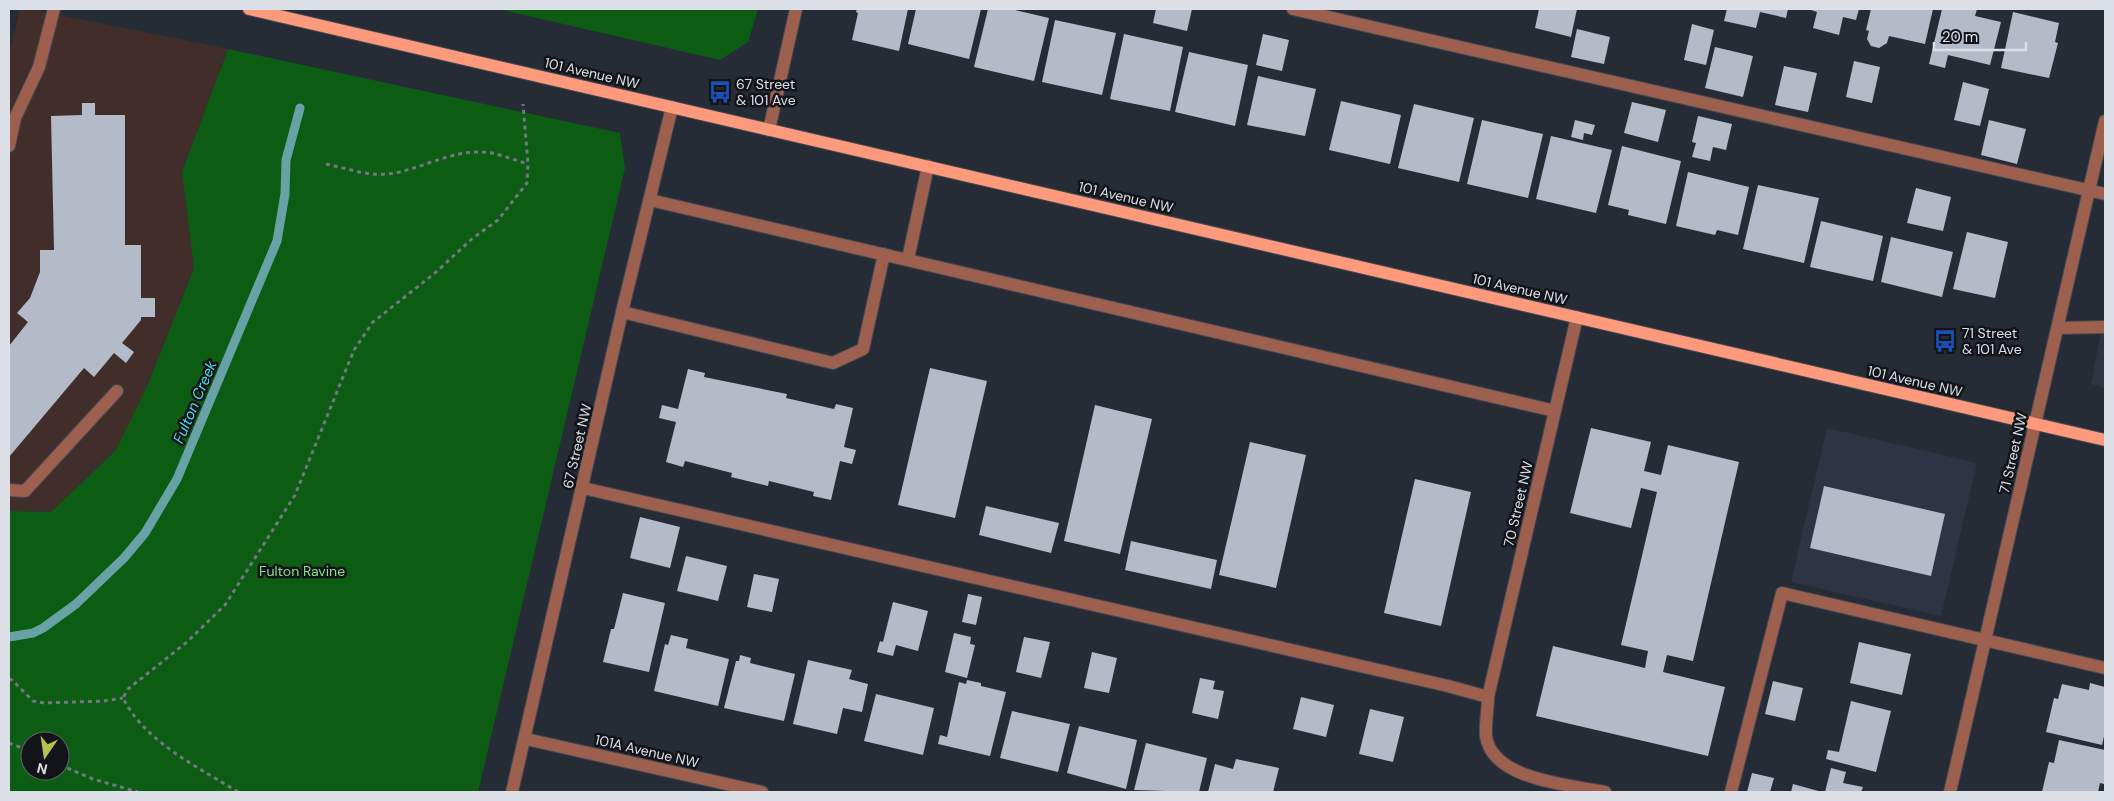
<svg xmlns="http://www.w3.org/2000/svg" width="2114" height="801" font-family="'DM Sans',sans-serif">
	<rect width="100%" height="100%" fill="#262c36"/>
	<!-- built -->
	<path fill="#2d3544" d="M2105,312v76l-14,-4z
		M1827,428l150,35 -36,153 -150,-34z"/>
	<!-- medical -->
	<path fill="#412e2a" d="M20,9h10l198,40 -46,123 12,96 -46,116 -32,66 -65,62 -42,-1v-458z"/>
	<!-- green -->
	<path fill="#0c5c14" fill-rule="evenodd" d="M498,9h260l-10,33 -28,18z
		M228,49l392,84 5,35 -147,624h-469v-281l42,1 65,-62 32,-66 46,-116 -12,-96zM30,741h30v30h-30z"/>
	<g fill="none" stroke-linecap="round" stroke-linejoin="round">
		<!-- stream -->
		<path stroke="#68a1a6" stroke-width="9" d="M9,637l24,-4 10,-5 33,-24 48,-46 21,-25 32,-54 100,-238 8,-47 1,-34 14,-52"/>
	</g>
	<!-- building -->
	<path fill="#b3bbc8" d="M857,9h51l-9,42 -47,-11 6,-27 -2,-1z
		M916,9h65l-12,50 -61,-15z
		M988,9h23l38,9 -15,63 -60,-14z
		M1156,9h36l-5,22 -34,-8z
		M1539,9h38l-6,28 -36,-9z
		M1727,9h61l-2,9 -26,-6 -4,16 -32,-7z
		M1808,9h51l-3,11 -13,-3 -4,18 -26,-7 4,-16z
		M1871,9h62l-8,35 -36,-8 -2,7 -8,5 -8,-2 -4,-7 2,-8 -3,-1z
		M1942,9h35l-2,7 26,6 -11,43 -42,-10 -3,13 -16,-4z
		M2013,12l46,11 -4,19 3,1 -9,35 -48,-10z
		M1055,20l61,13 -14,62 -60,-13z
		M1692,24l22,6 -8,35 -22,-5z
		M1577,29l33,8 -6,27 -33,-7z
		M1124,34l59,13 -13,64 -60,-12z
		M1263,34l26,6 -7,31 -26,-6z
		M1715,47l38,9 -10,41 -38,-9z
		M1189,52l59,13 -13,61 -60,-14z
		M1854,61l26,6 -8,36 -26,-6z
		M1784,66l33,7 -9,39 -33,-7z
		M1258,76l58,13 -11,47 -58,-11z
		M1963,82l26,7 -9,37 -26,-6z
		M1341,101l60,14 -11,49 -61,-14z
		M1632,102l34,8 -8,32 -34,-9z
		M82,103h13v12h30v130h16v53h14v19h-14v3l-19,23 12,9 -8,11 -12,-10 -20,24 -10,-9 -75,89v-111l19,-24 -11,-9 13,-15 10,-26v-22h14l-3,-134 31,-1z
		M1414,104l60,14 -15,64 -61,-14z
		M1698,116l34,8 -6,26 -13,-3 -3,14 -18,-4 4,-14 -4,-1z
		M1482,120l61,14 -15,64 -61,-14z
		M1575,120l20,5 -3,10 -8,-2 -1,7 -12,-3z
		M1989,120l37,9 -9,35 -36,-9z
		M1551,136l61,14 -16,63 -60,-14z
		M1622,146l59,15 -15,63 -38,-9 1,-5 -21,-5z
		M1688,172l61,15 -11,48 -21,-5 -2,5 -39,-9z
		M1758,185l61,13 -15,65 -61,-14z
		M1916,188l35,9 -8,34 -36,-8z
		M1821,221l62,15 -10,45 -63,-14z
		M1967,232l41,10 -13,56 -42,-9z
		M1891,237l62,15 -11,45 -61,-15z
		M930,368l57,13 -32,137 -57,-13z
		M688,369l17,4 -1,4 83,17 -1,4 48,11 2,-5 17,4 -9,39 12,3 -4,14 -12,-3 -9,39 -18,-4 1,-4 -45,-11 -1,5 -37,-9 1,-4 -47,-12 -2,6 -17,-5 10,-40 -17,-4 3,-13 16,4z
		M1095,405l57,14 -32,135 -56,-13z
		M1591,428l60,14 -7,29 17,4 7,-30 71,17 -46,199 -26,-6 -4,17 62,15 -17,69 -172,-40 17,-70 92,22 3,-17 -27,-6 36,-153 -16,-4 -10,40 -61,-15z
		M1250,442l56,13 -30,133 -57,-13z
		M1415,479l56,13 -30,134 -57,-13z
		M1824,486l121,28 -14,62 -121,-28z
		M986,506l73,17 -8,30 -72,-18z
		M640,517l40,10 -10,41 -40,-10z
		M1131,541l86,19 -6,29 -86,-19z
		M686,556l41,10 -9,35 -41,-10z
		M754,574l25,5 -7,33 -25,-5z
		M623,593l42,10 -16,69 -46,-10 8,-33h3z
		M968,594l14,3 -6,28 -14,-3z
		M893,602l35,9 -10,40 -22,-6 -3,11 -16,-4 3,-11 3,1z
		M954,633l17,4 -1,7 5,1 -8,33 -22,-6z
		M671,635l17,4 -2,9 43,11 -11,47 -64,-15 11,-47 3,1z
		M1024,637l26,5 -9,36 -25,-6z
		M1859,642l52,12 -9,41 -52,-12z
		M1092,652l25,6 -8,35 -25,-5z
		M740,655l11,3 -1,5 45,11 -11,47 -60,-13 12,-47h3z
		M808,660l44,10 -3,9 19,5 -6,28 -19,-4 -6,26 -44,-10z
		M1200,678l15,3 -2,8 11,2 -6,28 -26,-6z
		M967,680l14,3v3l25,6 -16,64 -52,-12 2,-9 7,2 12,-55 7,2z
		M1773,681l30,7 -8,33 -30,-7z
		M2090,683l15,4v45l-3,13 -56,-13 8,-34 4,1 4,-15 27,6z
		M876,694l58,14 -11,47 -59,-14z
		M1301,697l33,8 -8,32 -33,-8z
		M1851,701l40,10 -15,61 -50,-13 2,-9 11,2z
		M1370,709l34,8 -11,45 -34,-8z
		M1012,711l58,13 -12,48 -58,-14z
		M1079,726l58,14 -11,49 -59,-16z
		M2059,740l46,10v30l-1,4 -4,-1 -2,9h-56l7,-30 5,1z
		M1146,743l61,15 -8,34 -65,-2z
		M1236,759l43,9 -6,24h-65l7,-28 18,5z
		M1831,768l15,4 -3,11 20,4 -2,5h-36z
		M1752,773l22,5 -4,14h-23z
		M1793,784l29,8h-31z"/>
	<g fill="none" stroke-linecap="round" stroke-linejoin="round">
		<defs>
			<path id="minor" d="M1293,9l812,185
				M769,130l27,-121
				M9,146l6,-28 24,-51 15,-58
				M650,200l905,211
				M908,259l20,-93
				M622,312l211,51 30,-14 21,-95
				M1577,317l-89,380c0,12 -3,27 -2,39 6,44 84,49 119,56
				M2057,328l48,-1
				M583,488l865,198 40,11
				M9,490l16,1 92,-100
				M526,739l236,53
				M512,792l110,-480 50,-205
				M1731,792l51,-199 323,75
				M1950,792l155,-671"/>
			<path id="major" d="M249,9l1856,431"/>
		</defs>
		<!-- minor casing -->
		<use href="#minor" stroke="#434952" stroke-width="14"/>
		<!-- major casing -->
		<use href="#major" stroke="#434952" stroke-width="14"/>
		<!-- path -->
		<path stroke="#737880" stroke-width="3" stroke-dasharray="4 4" stroke-linecap="butt" d="M326,164c20,4 40,12 61,10 30,-3 58,-21 89,-22 18,-1 35,7 52,12
			M9,679l3,1 21,21 11,2 60,-2 19,-3
			M9,743l21,8
			M60,765l33,14 45,13
			M238,792c-40,-25 -93,-50 -115,-94l5,-9 59,-47 38,-37 70,-110 59,-145 19,-28 62,-49 38,-35 25,-18 29,-37 1,-19 -5,-60"/>
		<!-- minor -->
		<use href="#minor" stroke="#9d604e" stroke-width="12"/>
		<!-- major -->
		<use href="#major" stroke="#fe997c" stroke-width="12"/>
	</g>
	<!-- icons -->
	<defs>
		<symbol id="bus-bare" viewBox="-9 -9 18 18"><path d="M-5-6H5V4H4V6H2V4H-2V6H-4V4H-5ZM-3.5-4V0h7V-4ZM-3.5 1.2v1.5H-2V1.2ZM2 1.2v1.5H3.5V1.2Z" fill="#1a4fb4" stroke="#121419" stroke-width="2.5" paint-order="stroke"/></symbol>
	</defs>
	<g fill-rule="evenodd">
		<use href="#bus-bare" x="704" y="76" width="32" height="32"/>
		<use href="#bus-bare" x="1929" y="325" width="32" height="32"/>
	</g>
	<g text-anchor="middle" dominant-baseline="central" stroke-width="5" stroke-linejoin="round" paint-order="stroke">
		<!-- street labels -->
		<g font-size="14" fill="#dce0e6" stroke="#121419">
			<text transform="translate(592 73) rotate(13)">101 Avenue NW</text>
			<text transform="translate(1126 197) rotate(13)">101 Avenue NW</text>
			<text transform="translate(1520 289) rotate(13)">101 Avenue NW</text>
			<text transform="translate(1915 381) rotate(13)">101 Avenue NW</text>
			<text transform="translate(577 446) rotate(-77)">67 Street NW</text>
			<text transform="translate(2013 453) rotate(-77)">71 Street NW</text>
			<text transform="translate(1518 504) rotate(-77)">70 Street NW</text>
			<text transform="translate(647 751) rotate(13)">101A Avenue NW</text>
		</g>
		<!-- poi labels -->
		<g font-size="14" fill="#dce0e6" stroke="#121419" text-anchor="start">
			<text x="736" y="84">67 Street<tspan x="736" dy="16">&amp; 101 Ave</tspan></text>
			<text x="1962" y="333">71 Street<tspan x="1962" dy="16">&amp; 101 Ave</tspan></text>
		</g>
		<!-- park labels -->
		<g font-size="14" fill="#84e384" stroke="#121419">
			<text x="302" y="571">Fulton Ravine</text>
		</g>
		<!-- water labels -->
		<g font-size="15" font-style="italic" fill="#41dee8" stroke="#121419">
			<text transform="translate(195 402) rotate(-67)">Fulton Creek</text>
		</g>
	</g>
	<!-- border -->
	<rect width="2114" height="801" fill="none" stroke="#dce0e6" stroke-width="20"/>
	<!-- north arrow -->
	<g transform="translate(45 756) rotate(193)"><circle r="24" fill="#121419" stroke="#63666b"/>
	<path d="M0-4L9 19L0 12L-9 19Z" fill="#b4c24a"/>
	<text y="-8" font-size="14" font-weight="bold" text-anchor="middle" fill="#dce0e6">N</text>
	</g>
	<!-- scale -->
	<path d="M1934 42v8h92v-8" fill="none" stroke="#dce0e6" stroke-width="2.5"/>
	<text x="1942" y="42" font-size="15" fill="#dce0e6" stroke="#121419" stroke-width="4" paint-order="stroke">20 m</text>
</svg>
